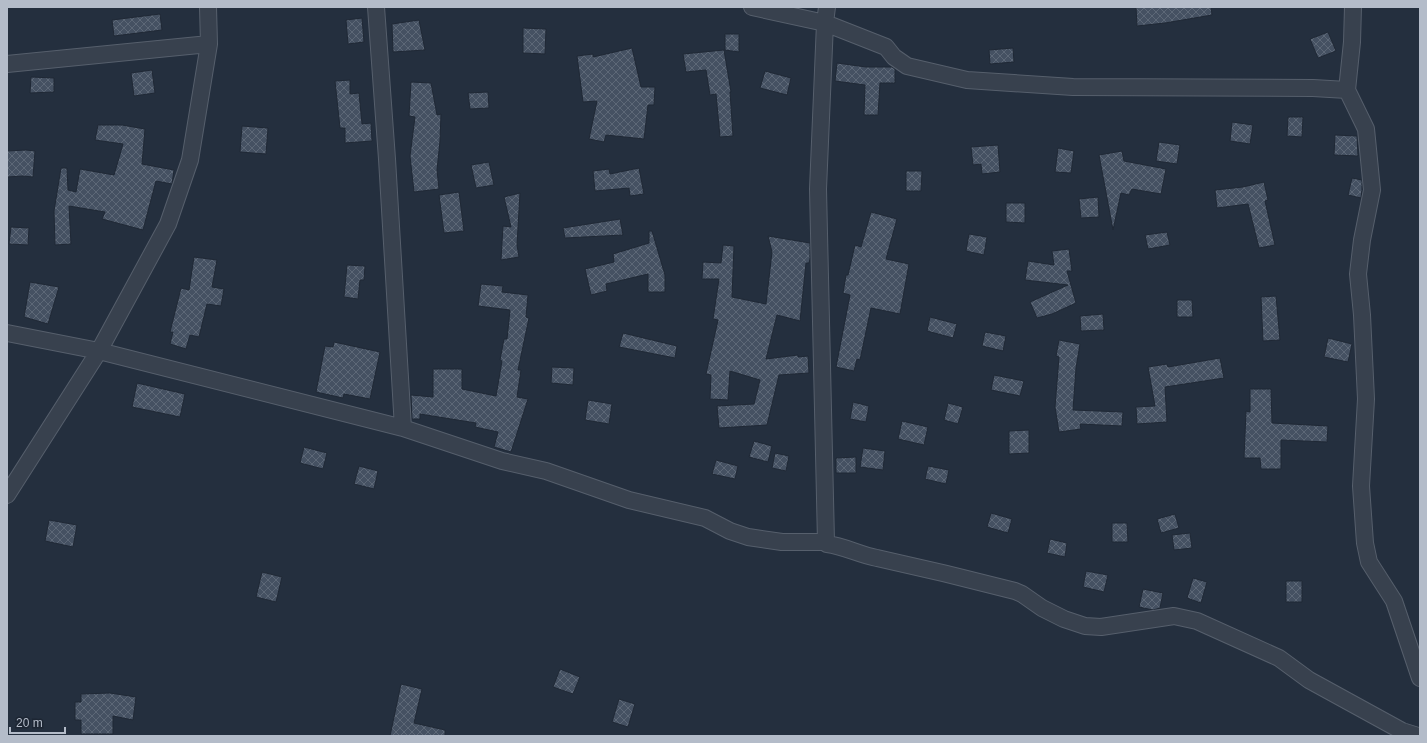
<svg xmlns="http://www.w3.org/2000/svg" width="1427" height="743" font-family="Arial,sans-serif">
	<defs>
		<pattern id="building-cross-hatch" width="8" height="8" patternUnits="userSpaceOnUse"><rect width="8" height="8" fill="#455162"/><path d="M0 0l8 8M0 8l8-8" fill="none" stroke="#5d6877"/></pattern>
	</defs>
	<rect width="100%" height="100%" fill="#242f3e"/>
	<!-- building -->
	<path fill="url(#building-cross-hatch)" stroke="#1f2835" d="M1136,7h75l1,8 -47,8 -28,3z
		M160,14l2,16 -48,6 -2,-16z
		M362,18l2,24 -16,2 -2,-24z
		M419,20l6,30 -32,2 -1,-28z
		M523,28l23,1 -1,25 -22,-1z
		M1328,32l8,19 -18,7 -8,-19z
		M725,34h14v18l-14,-2z
		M632,48l9,39h14l-1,18h-6l-4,34 -38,-4 -2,7 -15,-3 8,-38 -14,1 -6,-46 16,-2v3z
		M1013,48l1,14 -24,2 -1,-14z
		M724,50l7,42h-1l3,44 -13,1 -4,-43 -6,1 -4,-25 -20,2 -3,-18z
		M837,63l29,4h26l3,2v14h-15l-2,32h-14l1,-30 -30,-4z
		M152,70l3,23 -21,3 -3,-23z
		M765,71l26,7 -4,17 -27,-7z
		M31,77l23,1v14l-24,1z
		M350,80v14l9,-1 3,31 9,-1 1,18 -27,2v-15h-5l-5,-47z
		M411,82l20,1 6,32 4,-1 -1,27 -3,29 2,19 -25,3 -4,-36 5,-39 -6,-1z
		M488,92l1,16 -19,1 -2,-16z
		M1288,117h15l-1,20 -15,-1z
		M1232,122l21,3 -3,19 -20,-3z
		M98,125h24l23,4 -3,35 32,6 -2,14 -16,-3 -13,49 -41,-11 3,-7 -36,-6 2,38 -16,1 -1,-34 7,-43h6l1,22 8,2 4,-23 34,6 9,-31 -28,-4z
		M242,126l26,2 -2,26 -26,-2z
		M1335,135l22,1 1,20 -24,-1z
		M1159,142l21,3 -3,19 -21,-3z
		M998,145l2,27 -18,2 -1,-10 -8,1 -2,-18z
		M1058,148l16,3 -3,22 -16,-1z
		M26,150l9,1 -2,26 -10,-1 -16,1v-26z
		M1122,151l2,10 42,8 -5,25 -29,-5 -3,6 -8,-2 -8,37 -14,-75z
		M489,162l5,23 -18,3 -5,-23z
		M639,168l5,26 -14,2 -1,-8 -34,3 -2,-20 16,-2 1,5z
		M906,171h16l-1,20h-15z
		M1352,178l10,2v10l-1,8 -13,-3z
		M1264,182l4,18 -3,1 10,44 -16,3 -11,-44 -31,4 -2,-18 28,-3z
		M459,192l5,39 -20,2 -5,-38z
		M520,193l-3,52 2,12 -18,3 2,-34 8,1 -7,-30z
		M1098,197l1,20 -18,1 -2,-19z
		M1006,203h19v20l-19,-1z
		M871,212l26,7 -11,40 23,5 -9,50 -29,-6 -11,52 -3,-1 -3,12 -18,-4 14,-72 -7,-2 3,-18h2l7,-30 6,2z
		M620,219l3,16 -58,3 -2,-10z
		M11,227l18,1 -1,17 -19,-1z
		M649,231h3l13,44v17h-17v-18l-42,10 1,7 -16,4 -6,-26 29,-7 -1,-8 36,-11z
		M1167,232l3,13 -22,4 -3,-14z
		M969,234l18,3 -3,18 -18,-4z
		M768,236l42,7v16l-1,4h-3l-6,58 -23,-6 -11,44 32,-4v2l10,-1 1,17 -30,2 -12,50 -48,3 -2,-22 37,-2 6,-24 -30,-9 -2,29 -18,-1 1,-24 -5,-1 12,-54 -5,-1 6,-40h-17l1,-17 18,1 2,-18 11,1 -2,51 34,7 6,-52z
		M1069,249l3,22h-5l9,32 -24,11 -15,4 -7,-16 38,-17 -43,-5 3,-19 26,4 -2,-14z
		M194,257l23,3 -5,27 12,2 -3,17 -14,-2 -8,33 -9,-2 -4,14 -16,-5 3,-12h-3l11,-44 8,2z
		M347,265l18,1 -1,14h-4l-2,19 -14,-2z
		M30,282l29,5 -11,37 -24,-7z
		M481,284l22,2 -1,6 26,3 -2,22 3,1 -11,52h3l-4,27 11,2 -17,53 -17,-5 4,-15 -23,-5 1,-4 -56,-9v5h-8l-1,-24 22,2v-28h29v20l34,7 6,-35 -2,-1 4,-21h3l3,-29 -32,-4z
		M1276,296l4,44 -17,1 -2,-44z
		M1177,300h15l1,17h-16z
		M1103,314l1,16 -23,1 -1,-15z
		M930,317l27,7 -4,14 -26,-7z
		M985,332l21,4 -3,15 -21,-5z
		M623,333l54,13 -2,12 -56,-11z
		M1328,338l24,6 -4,18 -24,-5z
		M1059,340l21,4 -4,24 -3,42 50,2 -1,14 -42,-2 1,5 -22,3 -4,-25 4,-50 -3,-1z
		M334,342l46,10 -10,47 -26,-5 -1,4 -27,-6 9,-46 8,1z
		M1220,358l4,20 -59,9 2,35 -30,2 -1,-17 19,-1 -7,-39 19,-3 1,3z
		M552,367l22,1 -1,17 -22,-2z
		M994,375l30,6 -4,15 -29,-6z
		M137,383l48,11 -5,23 -48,-10z
		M1250,389h21l1,34 56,3 -1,16 -46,-2v29h-20l-1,-11h-16l2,-47 4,1z
		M588,400l24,4 -3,20 -24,-4z
		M853,402l16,4 -3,16 -16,-3z
		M948,403l15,4 -5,17 -14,-4z
		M902,421l26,6 -4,18 -26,-6z
		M1029,430v23l-20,1v-23z
		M754,441l18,5 -4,16 -19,-5z
		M304,447l23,6 -4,16 -23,-6z
		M863,448l22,3 -2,19 -23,-3z
		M775,453l14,3 -3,15 -14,-3z
		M856,457v16h-20v-15z
		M716,460l22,6 -3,13 -23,-5z
		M359,466l19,5 -4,18 -20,-5z
		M928,466l21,4 -3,14 -21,-5z
		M991,513l21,6 -4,14 -21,-6z
		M1175,514l4,14 -18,5 -4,-14z
		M49,520l28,5 -4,22 -28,-6z
		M1112,523h15l1,19h-16z
		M1190,533l2,15 -18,2 -2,-15z
		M1050,539l17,4 -2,14 -18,-4z
		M1086,571l22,4 -4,17 -21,-5z
		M262,572l20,5 -6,25 -20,-5z
		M1193,578l14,4 -6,21 -14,-5z
		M1286,581h16v21h-16z
		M1143,589l20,4 -3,15 -7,2 -14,-3z
		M560,669l20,8 -7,17 -20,-7z
		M401,684l21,5 -8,34 31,7v6h-55z
		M110,693l26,4 -3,23 -20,-4v18h-32v-14h-6v-18h6v-8z
		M619,699l16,5 -7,23 -16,-5z"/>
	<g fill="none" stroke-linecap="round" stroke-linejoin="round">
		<defs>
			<path id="street" d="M376,7l11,152 16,269
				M752,7l73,16 61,24 8,10 13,9 60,14 106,7 240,1 34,2
				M1353,7l-1,35 -5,48 19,39 6,61 -10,50 -4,34 4,41 4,84 -5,87 4,57 4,19 25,39 26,77
				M7,64l202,-20
				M7,333l92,18 304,77 99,33 44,10 83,29 76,18 25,13 18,6 34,5h44l1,2c17,2 33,11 50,14 46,10 92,21 138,33l7,3 20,14 22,11 21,7 16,1 73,-11 23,5 82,37 30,22 93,51 16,5
				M7,495l92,-144 69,-127 22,-64 19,-116 -1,-37
				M826,542l-8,-353 7,-166 2,-16"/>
		</defs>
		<!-- street casing -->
		<use href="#street" stroke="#565f6c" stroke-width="18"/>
		<!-- street -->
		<use href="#street" stroke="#38414e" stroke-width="16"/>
	</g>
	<!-- border -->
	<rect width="1427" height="743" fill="none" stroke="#b4bcc9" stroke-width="16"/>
	<!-- scale -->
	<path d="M10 727v6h55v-6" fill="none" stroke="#b4bcc9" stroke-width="2"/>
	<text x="16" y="727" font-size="12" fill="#b4bcc9" stroke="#1d2633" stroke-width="3" paint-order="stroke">20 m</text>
</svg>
